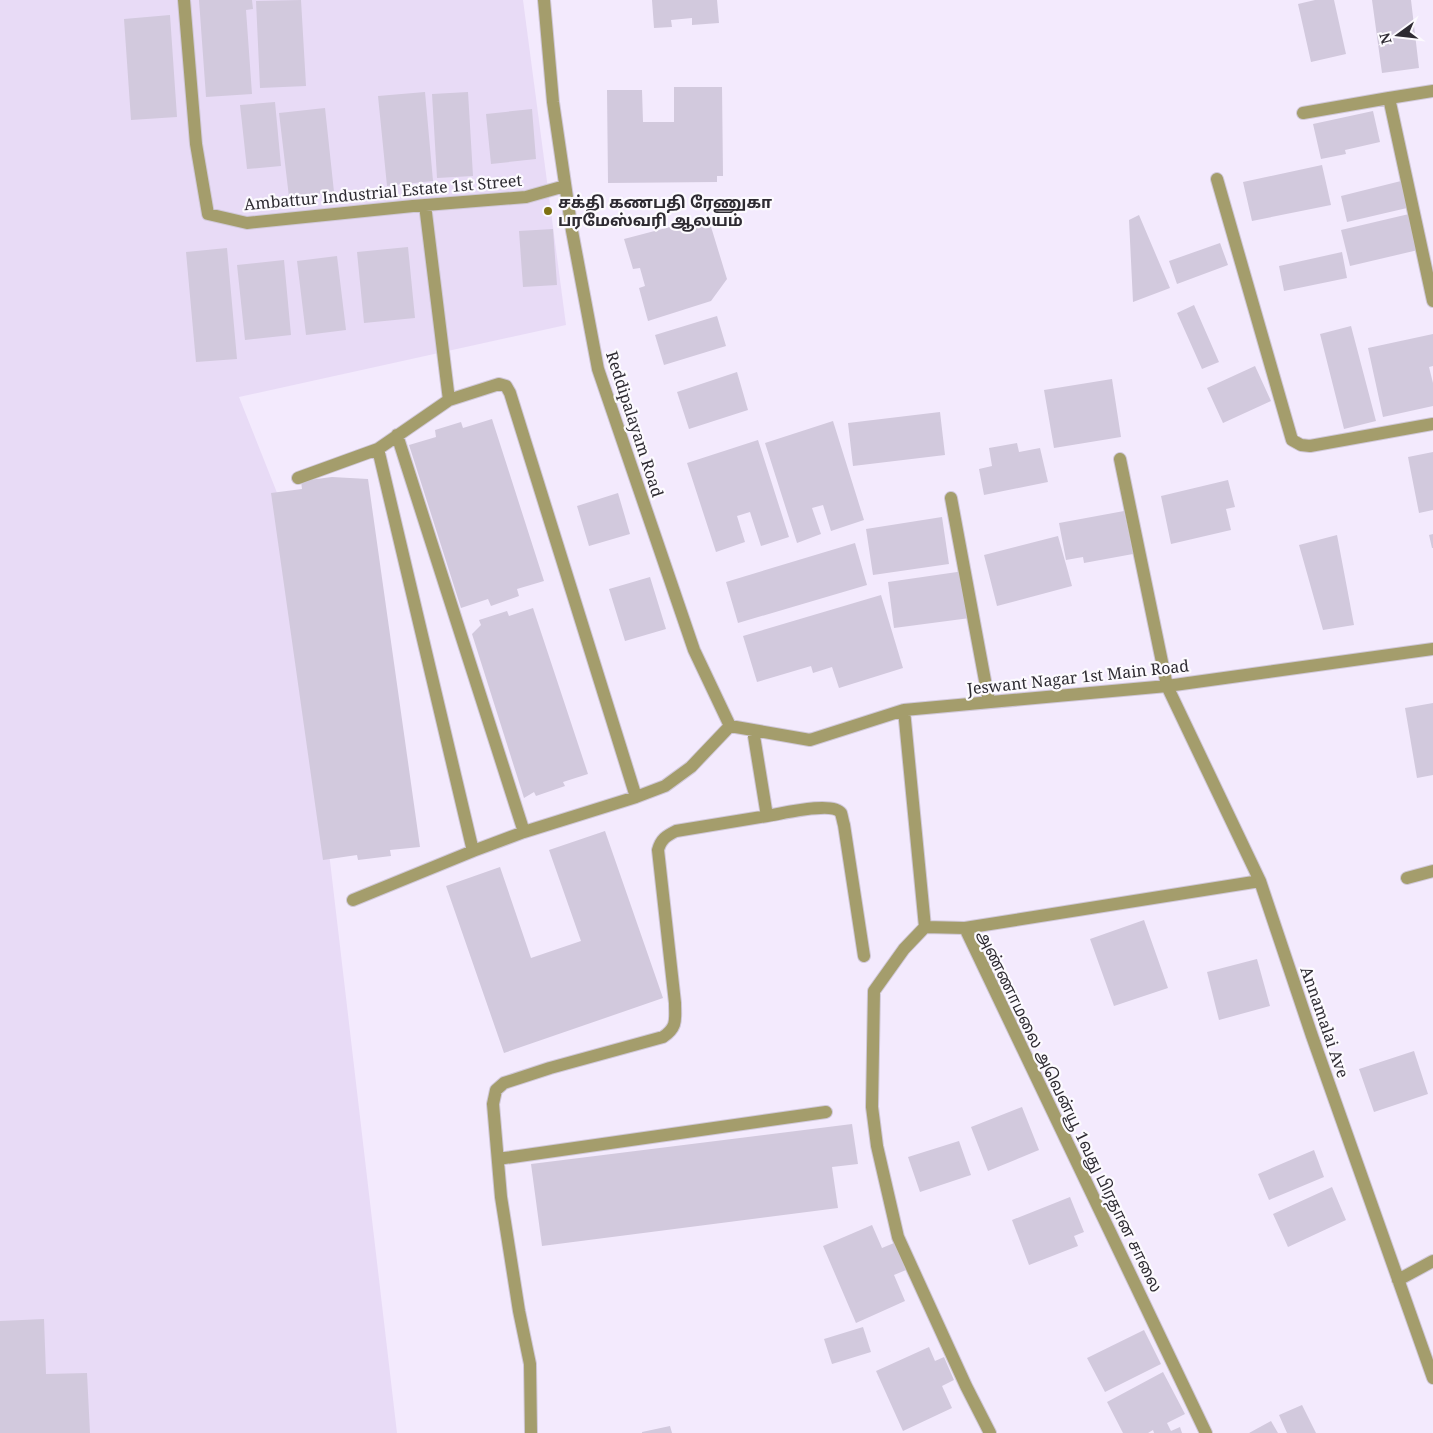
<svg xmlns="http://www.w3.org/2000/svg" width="1433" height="1433" font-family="'Noto Serif','Noto Sans Tamil',serif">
	<rect width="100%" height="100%" fill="#f3eafd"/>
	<!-- built -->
	<path fill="#e8dbf6" d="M0,0h523l43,325 -327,72 52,131 106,905h-397z"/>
	<!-- building -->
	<path fill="#d2c9dd" d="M199,0h53l1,9 -7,1 6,84 -46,3z
		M301,0l5,86 -46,2 -4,-87z
		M652,0h65l2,23 -27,2v-7l-21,2 1,7 -18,1z
		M1315,0h19l12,54 -35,8 -13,-58z
		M1372,0h39l8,68 -37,5z
		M170,15l7,102 -46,3 -7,-101z
		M674,87h48l1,89h-6v6l-109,1 -1,-93h35l1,32h31z
		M425,92l8,89 -46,5 -9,-90z
		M468,92l5,84 -36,2 -5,-84z
		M275,102l6,64 -34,3 -7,-64z
		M325,108l9,84 -45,5 -10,-84z
		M532,109l4,50 -45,5 -5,-50z
		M1373,111l7,31 -35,8 1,4 -25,5 -8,-35z
		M1322,165l9,40 -79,16 -9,-39z
		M1401,181l6,27 -60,14 -6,-26z
		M1409,214l9,36 -68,16 -9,-36z
		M1139,215l31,73 -37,14 -4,-82z
		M708,217l19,62 -16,22 -63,20 -9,-33 6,-2 -5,-18 -7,1 -9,-30z
		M553,229l4,56 -34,2 -4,-56z
		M1220,243l8,22 -51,19 -8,-23z
		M408,247l7,71 -51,5 -7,-71z
		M227,248l10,111 -41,3 -10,-110z
		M1342,252l5,26 -63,13 -5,-25z
		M337,256l9,74 -40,5 -9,-74z
		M284,260l7,75 -46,5 -8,-75z
		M1194,305l25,57 -17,7 -25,-56z
		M717,316l9,30 -62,19 -9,-30z
		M1351,326l25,95 -32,8 -24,-95z
		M1433,334v32l-4,1 4,16v23l-50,11 -15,-69z
		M1255,366l16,35 -48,22 -16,-35z
		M737,372l11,38 -59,19 -12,-37z
		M1112,379l9,58 -67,11 -10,-58z
		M940,412l5,43 -92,11 -5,-43z
		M492,419l52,162 -27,8 2,7 -28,10 -3,-7 -27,9 -52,-163 27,-8 -1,-7 26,-8 2,6z
		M833,421l31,99 -33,11 -8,-26 -11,3 9,26 -24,9 -32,-100z
		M758,440l31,97 -28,9 -11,-34 -13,4 8,26 -29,10 -29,-89z
		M1017,443l2,9 21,-4 8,34 -64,13 -5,-26 13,-3 -3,-18z
		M1433,452v58l-14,3 -11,-56z
		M332,477l36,2 52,368 -30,3 1,6 -33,4 -1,-5 -34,5 -52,-367 31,-4 -1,-8z
		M1228,480l7,27 -9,2 5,21 -60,14 -10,-48z
		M618,493l12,41 -41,12 -12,-40z
		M1124,511l9,43 -49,9 -1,-6 -17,3 -7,-37z
		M942,517l7,47 -76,11 -7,-46z
		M1433,534v14h-1l-3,-13z
		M1337,535l17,90 -31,5 -24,-85z
		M1058,536l14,50 -75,20 -13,-51z
		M855,543l12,42 -129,38 -12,-41z
		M964,571l6,47 -76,10 -6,-46z
		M650,577l16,52 -41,12 -16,-52z
		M881,595l22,73 -64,20 -7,-21 -19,6 -2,-7 -54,16 -14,-46z
		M533,608l55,166 -25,8 2,4 -29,10 -2,-4 -10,6 -52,-164 9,-9 -2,-5 28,-9 2,5z
		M1433,703v72l-16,3 -12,-70z
		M605,831l58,167 -159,55 -58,-167 54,-19 31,91 50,-17 -32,-91z
		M1144,920l24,68 -54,18 -24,-67z
		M1257,959l13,47 -51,14 -12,-48z
		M1414,1051l14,43 -54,18 -15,-43z
		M1022,1107l17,43 -51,21 -17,-44z
		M852,1124l6,40 -26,3 6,41 -296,38 -11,-82z
		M959,1141l12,34 -51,17 -12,-35z
		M1314,1150l10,27 -55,23 -11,-26z
		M1332,1187l14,33 -58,27 -15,-33z
		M1070,1197l14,35 -10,4 4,10 -49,19 -17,-45z
		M872,1225l10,23 12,-5 12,27 -12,5 11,26 -49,22 -33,-77z
		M44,1319l2,55 41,-1 3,60h-90v-112z
		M863,1327l8,25 -39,12 -8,-25z
		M1144,1330l17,34 -56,28 -18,-34z
		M929,1347l6,14 9,-4 10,23 -12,6 10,22 -49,23 -27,-60z
		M1163,1372l22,42 -18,9 4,8 9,-4 2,6h-28l-1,-3 -5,3h-25l-16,-31z
		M1302,1405l14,28h-29l-8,-18z
		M1271,1421l7,12h-29z
		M670,1426l2,7h-30v-1z"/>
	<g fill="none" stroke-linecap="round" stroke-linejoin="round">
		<defs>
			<path id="street" d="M184,0l12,144 12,70 39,9 166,-17 113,-9 39,-11
				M544,0l9,102 19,129 26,138 96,281 36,76
				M1433,91l-44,7 44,203
				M1303,113l86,-15
				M1217,179l75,261 9,5 9,1 123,-22
				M425,205l24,195 -71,49 95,402 51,-19 112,-35 29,-11 26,-19 39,-41
				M449,400l50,-16 7,2 4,7 126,404
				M397,435l127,397
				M1120,459l47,227 93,195 52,155 121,342
				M298,478l80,-29
				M951,498l38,204
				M904,710l21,217 40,1 241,505
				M730,726l80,14 94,-30 263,-24 266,-37
				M767,816c14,-2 65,-15 74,-3 1,3 2,9 3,12l20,131
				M1407,878l26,-7
				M353,900l120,-49
				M925,927l-21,22 -30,42 -2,116 5,39 21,91 68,149 24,47
				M965,928l295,-47
				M498,1159l328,-47
				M1398,1280l35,-19
				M531,1433l-1,-69 -11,-53 -18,-114 -8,-93 3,-14 8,-7 46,-15 113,-31c15,-10 12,-18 12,-34l-17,-153c3,-11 8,-14 18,-19l91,-15 -14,-86"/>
		</defs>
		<!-- street casing -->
		<use href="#street" stroke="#d0c8d8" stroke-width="14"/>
		<!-- street -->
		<use href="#street" stroke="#a49d6c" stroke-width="12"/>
	</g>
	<!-- markers -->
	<circle fill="#7e7111" stroke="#fcfafe" stroke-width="2" cx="548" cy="211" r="5"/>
	<g text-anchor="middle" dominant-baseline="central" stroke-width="4.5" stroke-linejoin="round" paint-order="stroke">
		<!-- street labels -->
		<g font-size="16" fill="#2e2b32" stroke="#fcfafe">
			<text transform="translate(383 192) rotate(-5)">Ambattur Industrial Estate 1st Street</text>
			<text transform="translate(635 424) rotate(72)">Reddipalayam Road</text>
			<text transform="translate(1078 677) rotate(-6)">Jeswant Nagar 1st Main Road</text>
			<text transform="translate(1325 1022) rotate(71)">Annamalai Ave</text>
			<text transform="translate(1070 1111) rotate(64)">அண்ணாமலை அவென்யூ 1வது பிரதான சாலை</text>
		</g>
		<!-- poi labels -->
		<g font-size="16" font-weight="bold" fill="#2e2b32" stroke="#fcfafe" text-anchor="start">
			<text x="558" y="202">சக்தி கணபதி ரேணுகா<tspan x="558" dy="18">பரமேஸ்வரி ஆலயம்</tspan></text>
		</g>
	</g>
	<!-- north arrow -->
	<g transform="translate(1398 35) rotate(255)" stroke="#fcfafe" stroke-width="4" paint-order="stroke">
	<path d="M0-4L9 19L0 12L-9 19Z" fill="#2e2b32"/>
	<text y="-8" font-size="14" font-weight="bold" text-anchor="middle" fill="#2e2b32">N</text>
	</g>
</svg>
